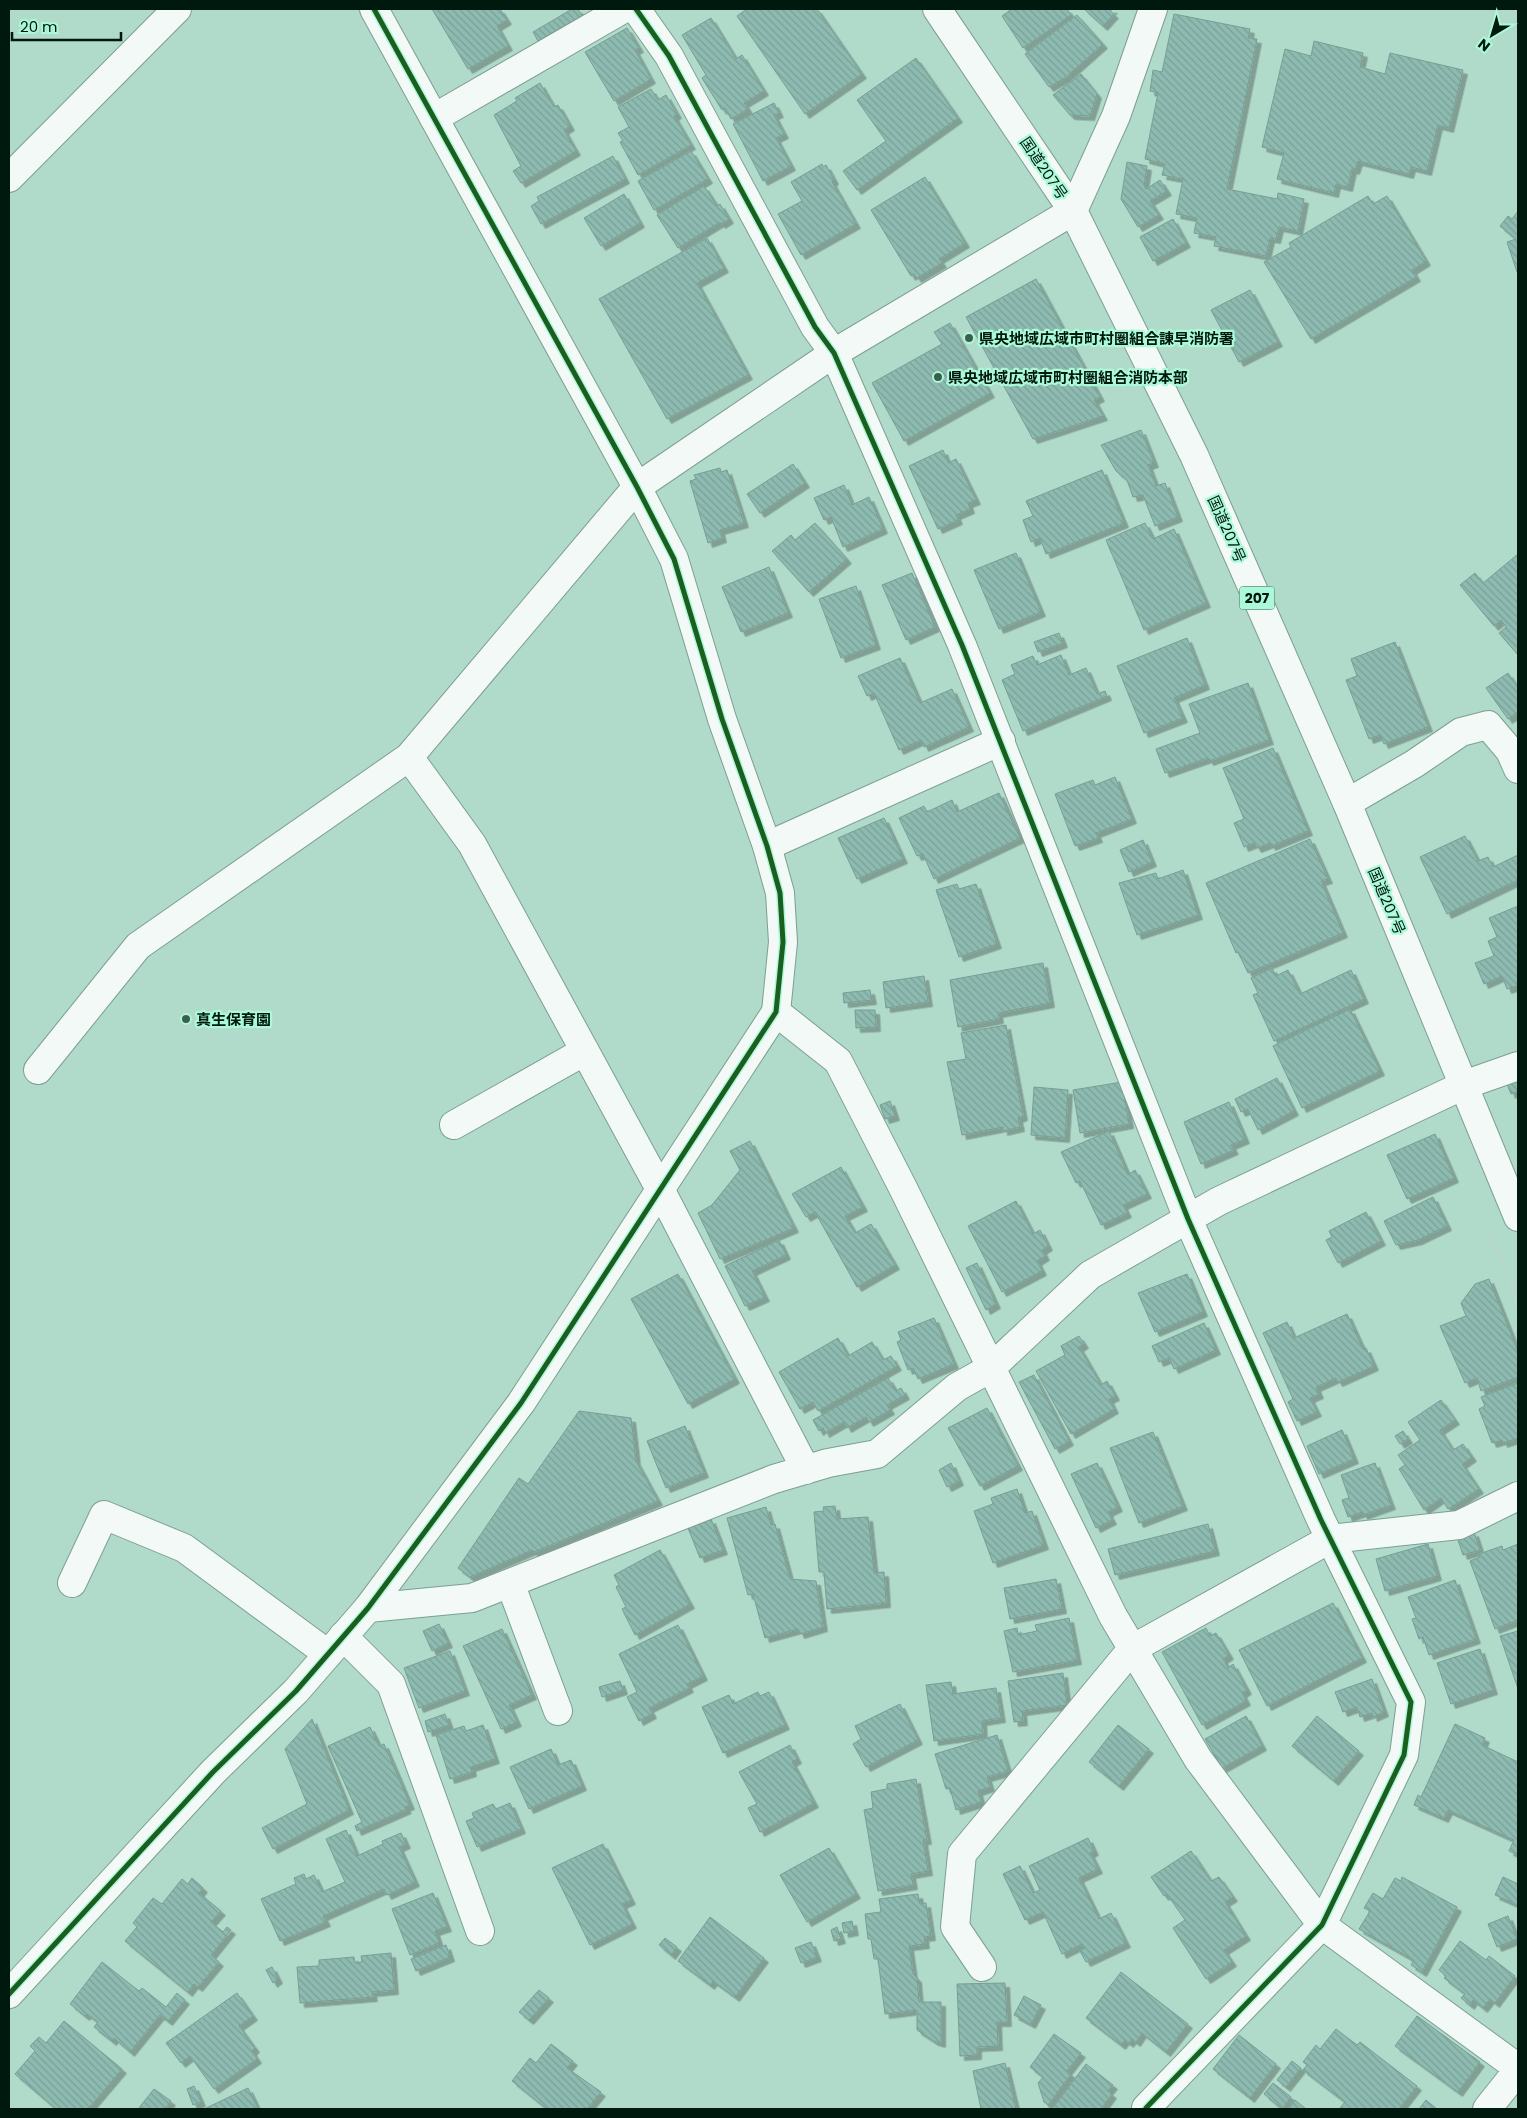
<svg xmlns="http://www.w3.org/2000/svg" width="1527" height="2118" font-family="Poppins,'Noto Sans JP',sans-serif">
	<defs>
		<pattern id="building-back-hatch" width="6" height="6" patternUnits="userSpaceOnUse" patternTransform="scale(1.25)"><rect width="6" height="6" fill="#8ebbb1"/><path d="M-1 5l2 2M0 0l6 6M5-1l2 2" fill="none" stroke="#79a097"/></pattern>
		<filter id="shadow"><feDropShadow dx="4.5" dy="4.5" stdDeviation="0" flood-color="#0004"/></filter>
	</defs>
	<rect width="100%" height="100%" fill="#b0dac9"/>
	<!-- building -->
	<path fill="url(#building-back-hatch)" stroke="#789e94" filter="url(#shadow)" d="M432,9h68l7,11 -10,6 11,20 -40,23z
		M572,9h6l4,7 -44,25 -5,-9z
		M747,9h70l45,65 -57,40 -68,-98z
		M1012,9h55l4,6 -48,33 -21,-32z
		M1084,9h29l-3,2 4,3 -11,12z
		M1174,14l76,15 -2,9 9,1 -30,150 50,10 1,-6 26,6 -6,32 -19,-4 -3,12 -6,-1 -4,18 -52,-10 2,-9 -22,-4 3,-15 -21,-4 7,-35 -21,-4 3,-11 -20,-5 13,-66 -8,-2 3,-21 9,2z
		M1077,15l26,29 -37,33 -17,10 -24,-33z
		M711,18l25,41 6,-4 22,36 -20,12 4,6 -17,10 -6,-11 -3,2 -20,-32 4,-3 -24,-40z
		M627,28l12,20 -4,2 16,29 -37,22 -29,-49z
		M1314,41l49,12 -3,14 25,7 5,-21 73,17 -14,58 -11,-3 -11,46 -16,-4 -2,7 -51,-13 -3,9 -3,-1 -4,18 -12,-3 -2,9 -57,-14 7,-26 -22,-6 23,-98 26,7z
		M916,58l42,60 -101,72 -14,-19 43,-30 -29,-41z
		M1081,74l16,20 -7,22 -20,-1 -17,-20z
		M540,83l14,24 4,-2 12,21 -6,4 12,21 -55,32 -8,-12 8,-5 -27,-51 23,-14 -2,-3z
		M651,89l7,11 8,-5 11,19 -3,2 17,29 -53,30 -18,-33 3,-1 -5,-8 11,-6 -11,-20z
		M774,103l5,10 -5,2 10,19 -8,4 15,28 -28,15 -30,-57z
		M691,151l17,28 -54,31 -16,-29z
		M613,156l12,23 -84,45 -10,-18 8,-5 -2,-4z
		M1127,162l20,4 -3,20 2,3 14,-9 7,11 -17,10 9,14 -21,12 -17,-28z
		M822,164l1,3 3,-2 8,15 -2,2 24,42 -55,31 -23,-41 24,-13 -11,-19z
		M925,177l40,66 -26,16 3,4 -25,15 -3,-4 -3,2 -40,-66z
		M704,186l13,20 3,-2 9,15 -8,5 -1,-2 -42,26 -21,-33z
		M624,194l16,29 -39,23 -17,-28z
		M1368,196l5,8 14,-8 39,65 -14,9 4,7 -105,62 -47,-77 27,-15 -2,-4z
		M1518,211v61h-1l-10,-30 9,-3 -16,-13 8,-10 4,3z
		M1173,219l13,24 -33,18 -13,-24z
		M707,238l17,30 -27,15 51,92 -81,44 -68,-120z
		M1036,279l64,118 -6,3 9,16 -70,23 -67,-122z
		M1250,290l28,52 -39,20 -28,-52z
		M950,323l40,70 -86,48 -32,-58 70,-39 -8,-12z
		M1141,430l13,33 -6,2 8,21 9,-3 13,34 -23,9 -12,-31 -10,2 -6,-17 -11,-9 -15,-26z
		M943,450l5,13 8,-4 20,41 -8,3 2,6 -14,6 2,5 -20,9 -29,-63z
		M793,464l12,19 -45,30 -13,-19z
		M720,468l1,4 6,-2 17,53 -24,7 2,8 -14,5 -18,-62 6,-2 -2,-4z
		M1102,470l22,53 -78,31 -6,-16 -9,4 -8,-22 10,-4 -7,-15z
		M844,485l8,20 17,-8 14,32 -40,18 -12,-30 -7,3 -10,-22z
		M815,523l32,36 -38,33 -37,-41 19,-16 4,5z
		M1145,523l8,16 21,-10 32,74 -62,27 -38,-90z
		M1016,553l25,59 -42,17 -25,-59z
		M1518,554v101l-19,-22 7,-6 -5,-7 -7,6 -34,-41 15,-12 8,10z
		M769,567l19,46 -47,19 -19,-45z
		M912,573l23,54 -29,13 -24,-55z
		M856,586l20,59 -35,13 -22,-59z
		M1059,633l4,10 -25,9 -4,-10z
		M1187,638l18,47 -31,13 9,20 -39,15 -27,-67z
		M1395,642l33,85 -44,17 -4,-9 -11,4 -23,-59 11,-4 -6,-17z
		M1061,655l8,20 17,-7 11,26 8,-3 2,5 -84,35 -21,-51 13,-6 -4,-9 22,-9 4,9z
		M900,658l20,45 32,-14 17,38 -45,20 -3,-7 -22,10 -25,-57 -7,3 -9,-20z
		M1508,673l10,15v24l-10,7 -22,-31z
		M1248,683l21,57 -60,21 -1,-3 -43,15 -9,-24 44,-16 -11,-29z
		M1273,748l35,83 -37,15 -1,-3 -13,5 -3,-5 -10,4 -10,-24 10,-4 -21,-51z
		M1115,777l17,42 -36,14 2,5 -23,8 -20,-52 38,-14 2,5z
		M999,793l21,45 -86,41 -11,-25 -6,2 -18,-38 25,-12 3,6 25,-12 5,12z
		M884,818l19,41 -46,20 -19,-41z
		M1465,836l13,25 10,-4 5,10 25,-12v25l-71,34 -27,-57z
		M1310,839l18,40 -7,2 22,52 -95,40 -10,-21 -2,1 -30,-70z
		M1143,840l9,22 -23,10 -9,-22z
		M1183,870l15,45 -61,20 -18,-52 37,-10 2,6z
		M957,884l2,5 17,-5 21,60 -38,13 -23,-67z
		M1518,906v86l-2,-6 -9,3 -5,-13 -18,8 -9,-21 19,-7 -6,-15 9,-4 -8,-19z
		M1043,963l7,40 -52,10 1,6 -41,8 -8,-47z
		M1272,968l4,8 12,-6 12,24 51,-24 13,29 -90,42 -21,-46 5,-2 -7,-15z
		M924,976l4,26 -42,6 -3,-26z
		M870,990l2,10 -28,3 -1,-10z
		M1350,1009l30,62 -78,37 -29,-62z
		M855,1010h20l1,17 -20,1z
		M1006,1025l17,91 -5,2 2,9 -17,4v-4l-41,8 -15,-73 19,-3 -5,-26z
		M1277,1078l17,33 -36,19 -10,-21 -7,3 -6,-13z
		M1518,1080v11l-7,3 -4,-10z
		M1122,1082l7,42 -49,9 -7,-43z
		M1034,1087l34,3 -3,48 -34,-3z
		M890,1101l5,15 -10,3 -5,-14z
		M1229,1102l16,37 -14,6 3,5 -33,14 -17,-42z
		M1109,1131l19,44 7,-5 12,24 -24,11 4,8 -26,12 -21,-44 -4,2 -15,-31z
		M1435,1134l19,44 -47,21 -20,-44z
		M750,1141l44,87 -74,31 -22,-46 14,-8 28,-35 -10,-19z
		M841,1167l22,40 -18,9 10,17 16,-9 24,41 -38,22 -42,-75 -9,5 -14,-23z
		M1433,1197l14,29 -29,14 -22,5 -12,-24z
		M1016,1201l17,33 7,-4 8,16 -6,4 3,6 -8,5 5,10 -40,21 -34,-66z
		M1366,1212l15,29 -43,22 -12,-23 6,-3 -3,-6z
		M779,1240l7,15 -34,16 13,26 -20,9 -20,-40z
		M977,1263l19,41 -10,6 -20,-42z
		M678,1274l57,105 -47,25 -57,-105z
		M1187,1274l16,38 -48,20 -17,-39z
		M1489,1279l29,73v25l-37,14 -4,-13 -12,5 -25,-57 26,-10 -5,-13 14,-19z
		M1347,1314l16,35 3,-1 8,18 -36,16 -2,-4 -20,9 3,7 -9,4 7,14 -20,9 -9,-19 5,-3 -30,-66 24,-11 7,16z
		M934,1318l20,46 -36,15 -5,-11 -5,2 -11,-28 4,-2 -3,-8z
		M1204,1323l12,27 -42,19 -5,-11 -10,4 -7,-16z
		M1079,1336l5,8 -5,3 22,38 6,-4 8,15 -6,3 5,10 -43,25 -35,-63 29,-16 -4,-9z
		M838,1338l10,18 24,-14 11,18 8,-4 6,10 -79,45 -5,-9 -13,7 -21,-37z
		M1034,1375l35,66 -14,8 -36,-67z
		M888,1378l8,13 5,-3 4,7 -18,10 3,5 -21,12 -3,-5 -19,11 -3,-6 -19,11 -2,-5 -4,3 -6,-11z
		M1518,1383v55l-15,5 -1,-3 -10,3 -13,-34 6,-3 -4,-9z
		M1441,1400l14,20 -15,10 13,20 10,-6 9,13 -10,7 17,25 -31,20 -7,-11 -17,12 -25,-41 6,-4 -7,-10 22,-15 -12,-18z
		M987,1408l31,58 -38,20 -32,-58z
		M579,1411l52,7 5,43 22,40 -124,51 -2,-2 -62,27 -12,-9 61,-90 9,6z
		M685,1426l19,47 -38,15 -19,-47z
		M1342,1430l12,29 -35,15 -12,-28z
		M1403,1431l5,8 -8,5 -5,-8z
		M1153,1432l30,74 -44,17 -29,-75z
		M951,1463l8,18 -12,6 -8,-17z
		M1097,1463l21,44 -10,5 4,8 -16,8 -25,-54z
		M1375,1463l16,42 -28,10 -1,-3 -14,5 -6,-17 7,-2 -8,-23z
		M1017,1489l8,24 7,-2 12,34 -51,18 -19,-52 19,-7 -2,-6z
		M835,1506l2,13 31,-2 6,56 10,-1 2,31 -59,6 -3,-37h-5l-5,-60 10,-1 -1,-4z
		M766,1507l5,18 4,-1 15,55 26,2 7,46 -23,7 -2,-5 -33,9 -12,-44 -5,1 -21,-77z
		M711,1519l12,31 -23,8 -12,-30z
		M1208,1524l7,27 -100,24 -7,-26z
		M1474,1532l6,18 -17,5 -6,-18z
		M1428,1544l9,32 -52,15 -9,-32z
		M1518,1544v76l-23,9 -25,-68 10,-4 -1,-3 23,-8 1,4z
		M660,1550l30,54 -55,31 -13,-26 4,-2 -10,-20 3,-2 -5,-10z
		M1056,1579l6,30 -52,10 -6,-31z
		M1455,1580l21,59 -47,16 -6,-18 -4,2 -7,-20 4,-1 -8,-21z
		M1333,1603l29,55 -95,48 -28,-56z
		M1069,1618l8,42 -64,12 -9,-41 13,-3 1,7 19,-4 -2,-6z
		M439,1624l9,19 -16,8 -9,-20z
		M678,1625l25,51 -16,8 2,4 -40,20 3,6 -13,7 -12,-24 10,-5 -18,-38z
		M1206,1628l4,8 6,-3 13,22 -6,4 5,9 5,-4 14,26 -5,3 4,8 -44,24 -40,-73z
		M502,1629l30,66 -23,10 8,17 -16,7 -38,-83z
		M1518,1631v58l-18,-53z
		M1480,1649l13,41 -42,14 -14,-41z
		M450,1651l15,40 -46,17 -15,-40z
		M1063,1673l4,32 -45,6 1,10 -9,1 -6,-41z
		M1372,1679l12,33 -11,5 -1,-4 -12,4 -3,-10 -14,5 -8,-20z
		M620,1681l3,9 -21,7 -3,-10z
		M951,1682l2,12 43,-6 5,30 -19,3 1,13 -49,7 -8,-56z
		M758,1692l2,4 9,-4 16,33 -62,28 -21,-46 27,-12 4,9z
		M900,1704l18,36 -52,27 -13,-23 8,-5 -6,-13z
		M445,1714l4,11 -21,7 -3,-11z
		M1246,1716l16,30 -40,22 -17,-29z
		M1317,1716l42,35 -25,30 -42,-35z
		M312,1719l37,91 -76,39 -11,-21 45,-24 -22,-55z
		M1455,1724l30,14 -3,7 36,17v93l-9,-4 5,-11 -66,-30 -4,8 -30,-13 4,-10 3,2z
		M483,1725l12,34 -24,8 1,5 -22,7 -14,-44 28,-9 2,5z
		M1118,1725l31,24 -30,37 -30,-24z
		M370,1727l9,19 5,-2 26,61 -5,2 2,2 -50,22 -2,-5 7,-4 -34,-76z
		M997,1735l11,36 -21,6 3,10 -12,4 3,11 -25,8 -6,-22 -4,1 -11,-35z
		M790,1745l7,14 -5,3 22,41 -54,29 -12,-24 9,-4 -18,-32z
		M551,1749l7,16 13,-5 11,26 -53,23 -19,-42z
		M916,1779l11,61h-4l5,31 -17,3 2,11 -35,6 -14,-81 9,-2 -2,-16 16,-3v-5z
		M510,1803l11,26 -44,18 -11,-26 8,-3 -2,-5 21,-9 3,5z
		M346,1830l11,26 26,-12 -1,-3 19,-8 5,11 -7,3 16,35 -28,13 -3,-6 -61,27 3,6 -46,19 -19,-42 35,-15 -2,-6 10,-4 2,5 8,-4 8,17 23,-10 -19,-43z
		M1088,1838l6,13 -4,2 8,16 -19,9 20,41 12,-6 15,30 -40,19 -6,-11 5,-3 -3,-4 -20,10 -19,-42 -18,8 -22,-46 17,-8 13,27 7,-3 -11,-24z
		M603,1844l28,56 -9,4 10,20 -42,21 -38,-77z
		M829,1848l27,46 -49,28 -27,-47z
		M1191,1851l20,30 8,-4 14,20 -8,5 21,34 -22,14 8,12 -26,17 -33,-51 12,-8 -18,-26 -3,2 -13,-19z
		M1402,1877l55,30 -35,65 -11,-7 3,-5 -55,-31 11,-18 -6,-3 9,-15 10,6 12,-21 6,3z
		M1503,1877l15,7v21l-23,-10z
		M192,1878l11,10 -4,5 22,18 -10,11 12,10 4,-5 4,3 -20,25 8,7 -21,25 -4,-3 -6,8 -63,-51 12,-14 -4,-4 20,-25 9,6 20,-25 6,5z
		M433,1893l14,34 -12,4 4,12 -29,12 -18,-46z
		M918,1894l2,10 6,-1 5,33 -7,1 1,7 -16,2 4,28 4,4 2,24h22v41l-7,-2 -17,-11v-20l-32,4 -7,-55h-4l-3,-20h-3l-3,-25 16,-2 -2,-13z
		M1508,1916l9,23 -20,8 -9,-23z
		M710,1917l54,41 -29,39 -22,-16 -3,4 -32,-24z
		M852,1921l2,10 -10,2 -2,-10z
		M837,1927l4,12 -7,2 -3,-11z
		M665,1938l12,9 -6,8 -12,-10z
		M1460,1941l26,19 3,-4 26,20 -20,27 -5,-4 -7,9 -10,-8 -3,5 -9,-7 4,-4 -21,-16 2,-2 -7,-6z
		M811,1942l6,15 -16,6 -6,-15z
		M446,1945l4,12 -34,14 -5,-12z
		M391,1953l3,37 -22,2 1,5 -73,6 -3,-36 22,-1v-6l35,-3 1,6 7,-1 -1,-6z
		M102,1962l37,29 3,-3 24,19 11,-14 8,7 -17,21 -8,-6 -30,37 -16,-14 -2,3 -18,-14 4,-5 -11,-8 -2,2 -15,-12z
		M272,1967l6,12 -5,4 -7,-13z
		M1121,1972l67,52 -22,28 -24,-19 -6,9 -4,-3 -3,4 -4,-3 -4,5 -35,-27z
		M1005,1983l2,39h-10l1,24 -21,1v8l-17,1 -3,-72z
		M539,1990l10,8 -20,22 -10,-8z
		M237,1993l16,23 -14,10 16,22 -3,3 5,8 -43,30 -24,-33 -9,7 -15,-20z
		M1024,1996l17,9 -10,19 -17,-9z
		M1417,2016l63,46 -22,30 -63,-46z
		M64,2021l58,48 -34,40h-32l-41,-35 20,-23 -5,-5 9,-9 7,6z
		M1336,2029l21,16 3,-3 57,44 -18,23h-60l6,-7 -42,-32 4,-5 -4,-3 13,-17 4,4z
		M1054,2034l27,19 -14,18 4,3 -23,31 -4,-3 -6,-19 5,-6 -13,-10z
		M1239,2035l37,29 -26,34 -37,-29z
		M551,2044l22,17 -6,7 34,24 -14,17h-40l-35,-28 18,-23 6,5z
		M1292,2061l9,7 -15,19 -9,-7z
		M1005,2063l11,46h-35l-8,-38z
		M1086,2064l27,21 -5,6 4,3 -11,15h-49z
		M1273,2083l18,14 -9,12 -18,-15z
		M194,2086l7,16 -8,3 -6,-16z
		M248,2088l10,21h-54z
		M154,2089l17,12 -6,8h-27z
		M1295,2100l11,9h-18z
		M1426,2100l11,9h-18z"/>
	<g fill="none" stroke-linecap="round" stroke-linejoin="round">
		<defs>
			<path id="minor" d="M636,9l33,47 146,271 19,26 128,292 226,574 133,301 90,182 -7,53 -82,170 -176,183
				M434,118l189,-109
				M9,178l168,-169
				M409,757l63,87 188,345 146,281
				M1347,803l67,-39 47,-32 27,-7 22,26 8,18
				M767,846l234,-105
				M776,1012l62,49 66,129 209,426 85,143 124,166 196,143
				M38,1070l100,-124 271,-189 228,-270 197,-134 239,-142 43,-95 37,-107
				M454,1125l131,-74
				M72,1583l32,-68 80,33 144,106
				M510,1583l48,128
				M368,1608l104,-10 302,-119 54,-16 49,-9 80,-67 34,-19 99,-93 129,-74 245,-116 54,-19
				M343,1636l48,48 89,247
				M982,1967l-27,-40 7,-73 170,-205 198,-110 129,-14 59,-29
				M1487,2109l31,-39"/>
			<path id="tertiary" d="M9,1994l204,-222 83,-81 72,-83 153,-205 255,-391 7,-70 -3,-49 -13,-47 -45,-127 -48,-160 -37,-72 -263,-478"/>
			<path id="trunk" d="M937,9l136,202 121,244 153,348 171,414"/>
		</defs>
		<!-- minor casing -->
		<use href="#minor" stroke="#7d9f91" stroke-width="30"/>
		<!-- tertiary casing -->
		<use href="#tertiary" stroke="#7d9f91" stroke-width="30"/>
		<!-- trunk casing -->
		<use href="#trunk" stroke="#7d9f91" stroke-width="30"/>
		<!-- path -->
		<path stroke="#c6d3ce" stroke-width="3" stroke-dasharray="2.5 4" stroke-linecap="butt" d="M1491,1237l27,67"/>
		<!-- minor -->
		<use href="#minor" stroke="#f3f9f7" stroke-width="28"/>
		<!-- tertiary -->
		<use href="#tertiary" stroke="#f3f9f7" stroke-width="28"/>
		<!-- trunk -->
		<use href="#trunk" stroke="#f3f9f7" stroke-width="28"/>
		<defs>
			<path id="cycleway" d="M636,9l33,47 146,271 19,26 128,292 226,574 133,301 90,182 -7,53 -82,170 -176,183
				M9,1994l204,-222 83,-81 72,-83 153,-205 255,-391 7,-70 -3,-49 -13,-47 -45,-127 -48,-160 -37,-72 -263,-478"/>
		</defs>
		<!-- cycleway casing -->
		<use href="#cycleway" stroke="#acf9d9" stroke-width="8"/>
		<!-- cycleway -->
		<use href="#cycleway" stroke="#1b5e20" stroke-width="5"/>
	</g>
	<!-- markers -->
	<g fill="#3e5d4f" stroke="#acf9d9" stroke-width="2">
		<circle cx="969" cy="338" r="5"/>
		<circle cx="938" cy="377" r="5"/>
		<circle cx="186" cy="1019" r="5"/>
	</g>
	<g text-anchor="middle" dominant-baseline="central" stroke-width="4.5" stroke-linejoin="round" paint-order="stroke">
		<!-- shield labels -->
		<rect fill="#acf9d9" stroke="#345c4b" stroke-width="1" x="1239.5" y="586.5" width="35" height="23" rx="4"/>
		<g font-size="14" font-weight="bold" fill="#00190e">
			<text x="1257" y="598">207</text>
		</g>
		<!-- street labels -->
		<g font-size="15" fill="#00190e" stroke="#acf9d9">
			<text transform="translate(1044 168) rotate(56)">国道207号</text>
			<text transform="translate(1227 529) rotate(66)">国道207号</text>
			<text transform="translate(1387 901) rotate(67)">国道207号</text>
		</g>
		<!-- poi labels -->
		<g font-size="15" font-weight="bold" fill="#00190e" stroke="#acf9d9" text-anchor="start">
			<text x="979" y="338">県央地域広域市町村圏組合諌早消防署</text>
			<text x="948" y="377">県央地域広域市町村圏組合消防本部</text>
			<text x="196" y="1019">真生保育園</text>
		</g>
	</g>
	<!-- border -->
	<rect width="1527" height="2118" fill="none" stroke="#00190e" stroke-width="20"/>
	<!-- north arrow -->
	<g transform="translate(1492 35) rotate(218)" stroke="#acf9d9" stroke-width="4" paint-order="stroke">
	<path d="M0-4L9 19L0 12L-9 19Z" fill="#00190e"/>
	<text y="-8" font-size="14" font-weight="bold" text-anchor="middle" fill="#00190e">N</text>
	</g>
	<!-- scale -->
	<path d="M12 32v8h109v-8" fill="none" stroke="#00190e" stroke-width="2.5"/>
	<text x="20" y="32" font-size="15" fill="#00190e" stroke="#acf9d9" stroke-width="4" paint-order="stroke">20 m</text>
</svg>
